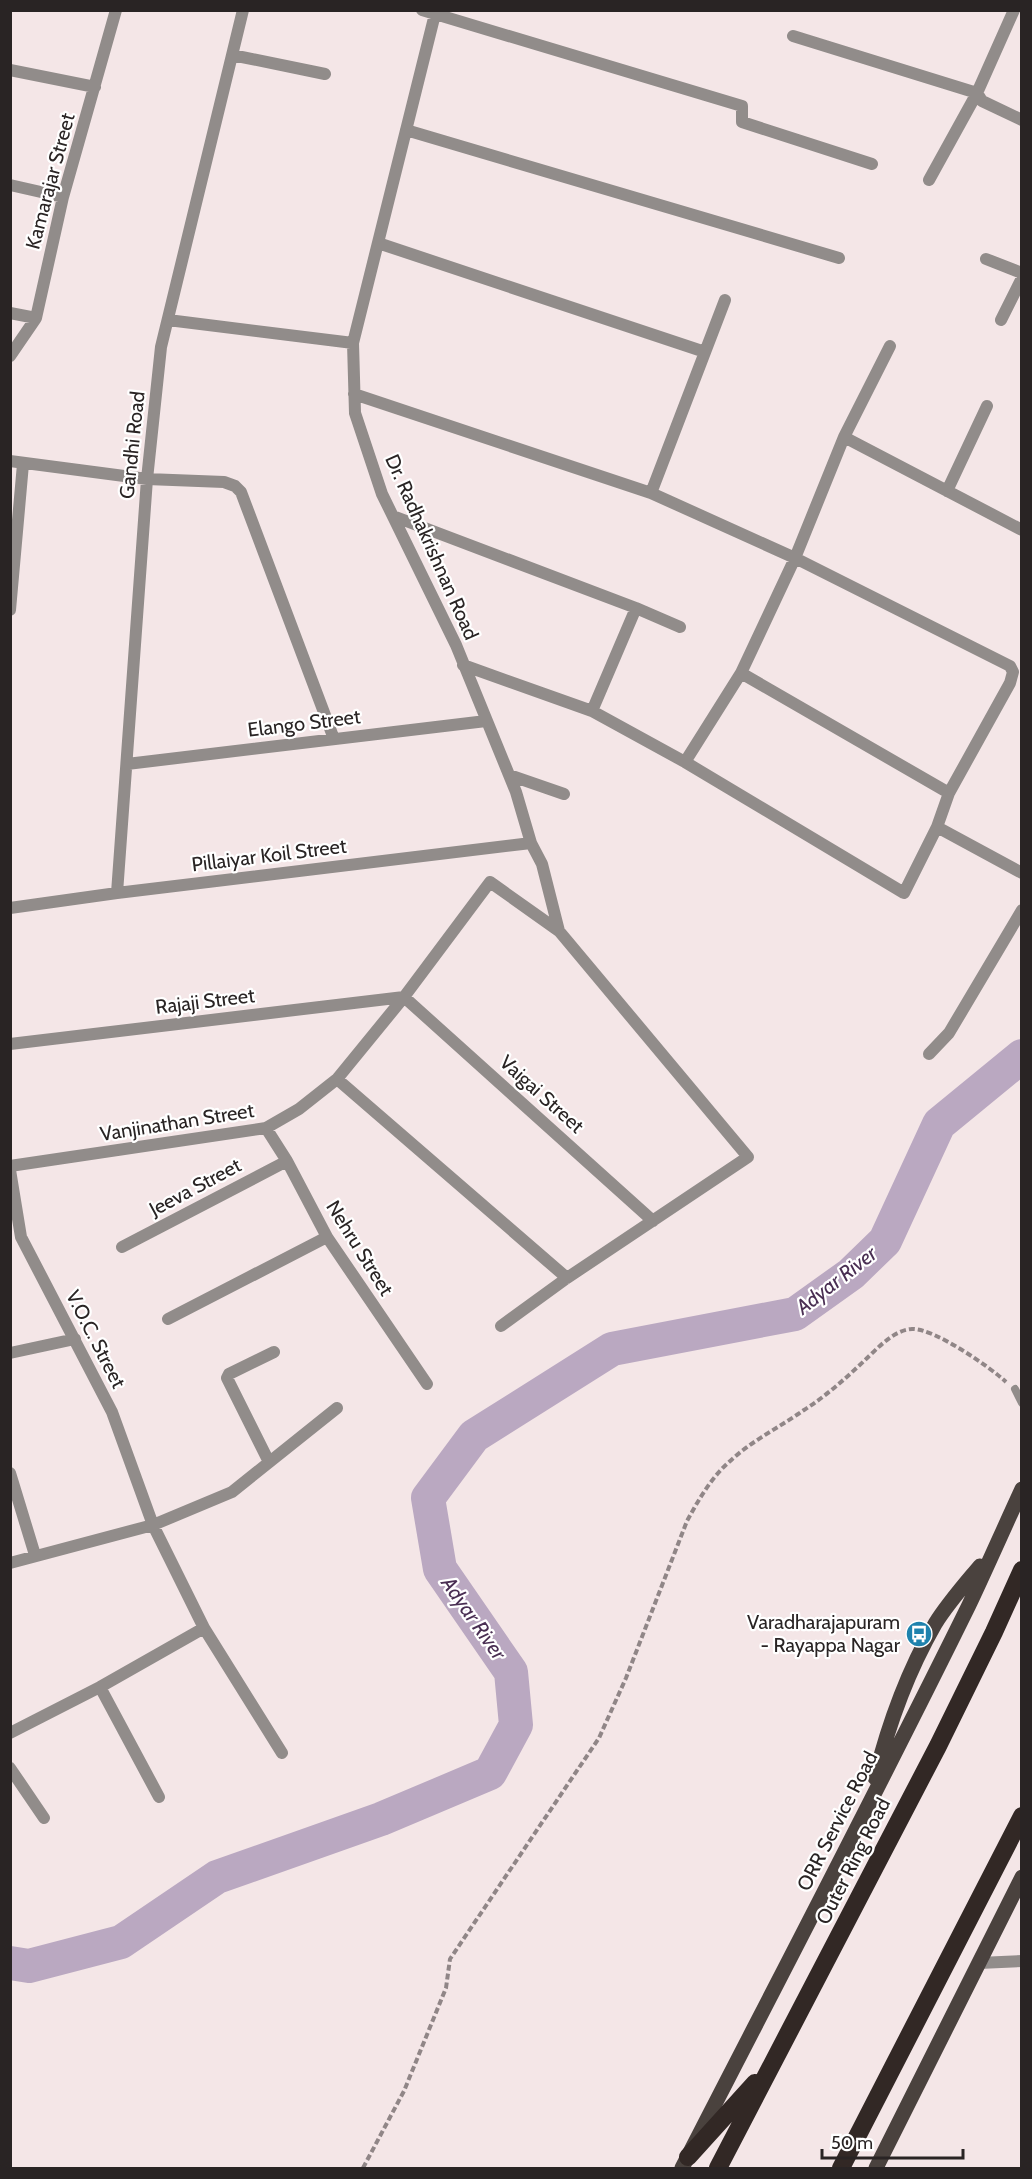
<svg xmlns="http://www.w3.org/2000/svg" width="1032" height="2179" font-family="Cabin,sans-serif">
	<rect width="100%" height="100%" fill="#f4e6e7"/>
	<g fill="none" stroke-linecap="round" stroke-linejoin="round">
		<!-- river -->
		<path stroke="#baa8c1" stroke-width="34" d="M10,1963l19,3 92,-24 96,-65 164,-58 109,-46 26,-48 -5,-53 -71,-103 -12,-71 46,-62 138,-87 183,-35 56,-40 34,-33 54,-117 83,-68"/>
		<!-- path -->
		<path stroke="#908687" stroke-width="4" stroke-dasharray="6 3" stroke-linecap="butt" d="M363,2168l41,-77 42,-103 4,-29 149,-221 27,-60 61,-157c12,-22 24,-43 42,-59 22,-21 51,-35 75,-52 22,-14 41,-31 60,-49 13,-12 29,-31 48,-32 22,-1 78,38 94,53"/>
		<!-- service -->
		<path stroke="#918c8a" stroke-width="8" d="M1015,1389l7,14"/>
		<!-- minor -->
		<path stroke="#918c8a" stroke-width="12" d="M422,10l320,96v16l130,42
			M1014,10l-37,83 5,8 40,19
			M435,14l-82,329 2,70 27,81 74,151 60,147 15,51 11,21 17,67
			M793,36l184,57 -48,87
			M232,55l93,19
			M10,70l85,17
			M406,130l433,128
			M10,185l53,12
			M378,243l327,109
			M986,259l36,14
			M10,313l26,5
			M168,320l185,23
			M1001,320l21,-42
			M10,356l26,-38 27,-121 53,-187
			M354,394l297,99 144,65 215,108 3,6 -3,11 -61,110 -12,34 -33,66 -219,-131 -93,-51 -129,-46
			M844,437l178,93
			M10,461l137,18 77,3 11,4 6,6 93,247
			M947,491l40,-85
			M651,493l74,-193
			M393,516l243,92 44,19
			M10,610l13,-146
			M741,673l208,120
			M592,711l44,-103
			M685,762l56,-89 54,-115 49,-121 46,-91
			M127,764l359,-43
			M509,775l55,19
			M937,827l85,46
			M117,893l30,-414 14,-132 82,-337
			M10,908l107,-15 414,-50
			M10,1044l394,-47 249,224
			M929,1054l20,-21 73,-123
			M337,1079l230,199
			M266,1128l21,33 40,76 100,147
			M10,1166l256,-38 33,-19 38,-30 67,-82 86,-115 69,49 189,226 -181,121 -66,48
			M10,1170l11,67 91,175 41,113 51,103 78,125
			M122,1247l165,-86
			M168,1319l159,-82
			M10,1353l65,-14
			M269,1462l-42,-84 2,-4 45,-22
			M10,1473l25,82
			M10,1563l143,-38 79,-33 105,-84
			M100,1687l59,110
			M10,1733l90,-46 104,-59
			M10,1768l34,50
			M979,1963l43,-2"/>
		<!-- primary -->
		<path stroke="#4a423e" stroke-width="15" d="M875,1778c13,-52 33,-107 60,-154 13,-21 30,-40 45,-58
			M682,2168c96,-187 194,-374 287,-563 18,-38 35,-77 53,-116
			M876,2168l146,-291"/>
		<!-- motorway -->
		<path stroke="#322825" stroke-width="18" d="M688,2157l67,-74
			M718,2168l220,-422 56,-114 28,-62
			M841,2168l181,-352"/>
	</g>
	<!-- icons -->
	<defs>
		<symbol id="bus-disc" viewBox="-11 -11 22 22"><circle r="9.5" fill="#1e82ad" stroke="#fff"/><path d="M-5-6H5V4H4V6H2V4H-2V6H-4V4H-5ZM-3.5-4V0h7V-4ZM-3.5 1.2v1.5H-2V1.2ZM2 1.2v1.5H3.5V1.2Z" fill="#fff"/></symbol>
	</defs>
	<g fill-rule="evenodd">
		<use href="#bus-disc" x="904" y="1619" width="30" height="30"/>
	</g>
	<g text-anchor="middle" dominant-baseline="central" stroke-width="4.5" stroke-linejoin="round" paint-order="stroke">
		<!-- street labels -->
		<g font-size="20" fill="#292424" stroke="#fff">
			<text transform="translate(50 181) rotate(-75)">Kamarajar Street</text>
			<text transform="translate(132 445) rotate(-84)">Gandhi Road</text>
			<text transform="translate(432 547) rotate(66)">Dr. Radhakrishnan Road</text>
			<text transform="translate(304 723) rotate(-7)">Elango Street</text>
			<text transform="translate(269 855) rotate(-7)">Pillaiyar Koil Street</text>
			<text transform="translate(205 1001) rotate(-7)">Rajaji Street</text>
			<text transform="translate(542 1094) rotate(42)">Vaigai Street</text>
			<text transform="translate(177 1122) rotate(-9)">Vanjinathan Street</text>
			<text transform="translate(195 1187) rotate(-28)">Jeeva Street</text>
			<text transform="translate(360 1248) rotate(58)">Nehru Street</text>
			<text transform="translate(96 1339) rotate(63)">V.O.C. Street</text>
			<text transform="translate(837 1821) rotate(-63)">ORR Service Road</text>
			<text transform="translate(853 1861) rotate(-63)">Outer Ring Road</text>
		</g>
		<!-- poi labels -->
		<g font-size="20" fill="#292424" stroke="#fff" text-anchor="end">
			<text x="900" y="1622">Varadharajapuram<tspan x="900" dy="23">- Rayappa Nagar</tspan></text>
		</g>
		<!-- water labels -->
		<g font-size="21" font-style="italic" fill="#4a2f53" stroke="#fff">
			<text transform="translate(836 1280) rotate(-38)">Adyar River</text>
			<text transform="translate(474 1618) rotate(55)">Adyar River</text>
		</g>
	</g>
	<!-- border -->
	<rect width="1032" height="2179" fill="none" stroke="#292424" stroke-width="24"/>
	<!-- scale -->
	<path d="M822 2149v9h141v-9" fill="none" stroke="#292424" stroke-width="3"/>
	<text x="831" y="2149" font-size="18" fill="#292424" stroke="#ffffff" stroke-width="4.5" paint-order="stroke">50 m</text>
</svg>
